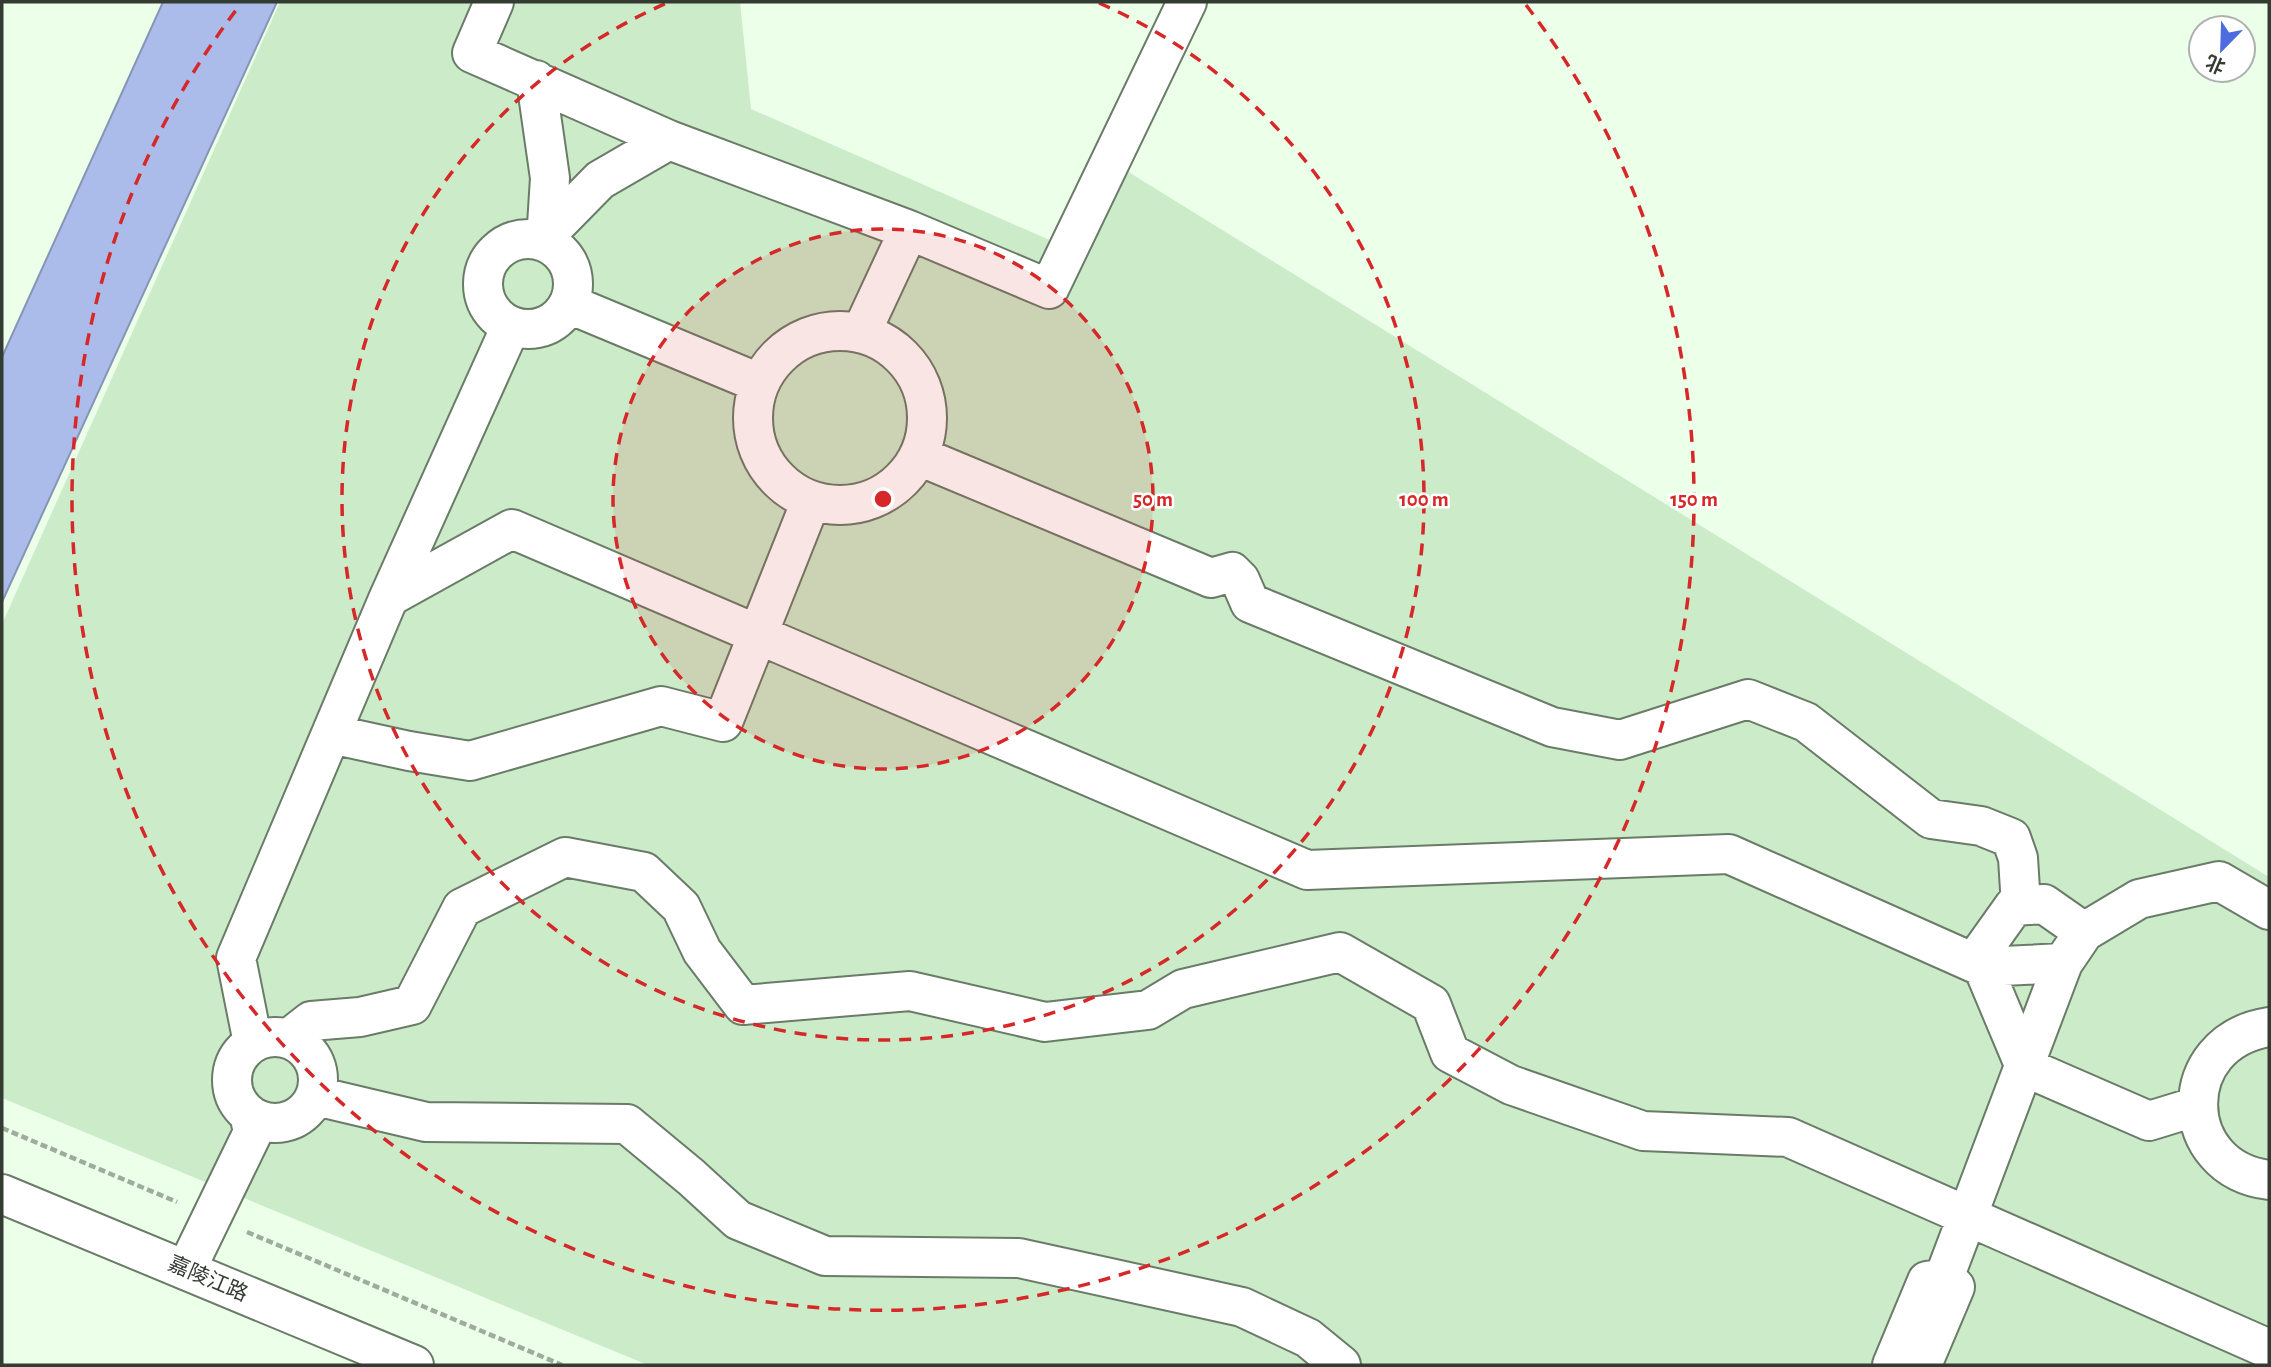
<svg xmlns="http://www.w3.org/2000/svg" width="2271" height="1367" font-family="'Alegreya Sans','Noto Sans SC',sans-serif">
	<rect width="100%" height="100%" fill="#ebffe9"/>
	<!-- green -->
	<path fill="#cbebc9" d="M280,2h460l11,107 310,136 48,-85 1160,717v488h-1621l-646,-267v-474z"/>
	<!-- water -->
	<path fill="#abbceb" stroke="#8795b4" stroke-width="2" d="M163,2h114l-275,600v-245z"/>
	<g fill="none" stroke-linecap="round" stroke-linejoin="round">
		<defs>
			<path id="minor" d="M494,2l-22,51 197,87 240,90 140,59 138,-287
				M536,80l14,98 -4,63
				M483 284a45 45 0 1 1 90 0a45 45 0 1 1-90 0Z
				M541,240l59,-60 69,-40
				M569,304l190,79
				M753 418a87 87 0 1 1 174 0a87 87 0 1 1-174 0Z
				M861,333l48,-103
				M919,456l292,122 21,-6 8,8 10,23 302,124 68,13 128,-41 58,23 125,97 50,7 30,12 7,20 3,48
				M389,597l122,-271
				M331,734l78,17 61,10 191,-55 62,16 88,-221
				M1974,962l40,-56 30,-2 40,28
				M1983,967l42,100 124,54 49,-15
				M2269,1027c-96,15 -93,142 0,153
				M232 1080a43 43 0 1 1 86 0a43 43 0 1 1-86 0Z
				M288,1039l23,-18 49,-4 52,-12 50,-97 103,-51 79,15 37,35 21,44 41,54 167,-14 135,31 103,-12 35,-21 157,-37 91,52 19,49 61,32 132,46 145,6 481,212
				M253,1043l-17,-85 153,-361 123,-68 795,341 422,-16 254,113 80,-4 21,-31 55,-33 80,-18 50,29
				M316,1096l110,26 201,2 64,53 47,43 87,36 194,2 223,49 66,31 33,27
				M186,1270l67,-138 -4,-18
				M1944,1278l119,-315
				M1892,1365l35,-84 17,-3 11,9 -33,78"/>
			<path id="major" d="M2,1194l412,171"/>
		</defs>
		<!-- minor casing -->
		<use href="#minor" stroke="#6a7b68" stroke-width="42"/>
		<!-- major casing -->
		<use href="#major" stroke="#6a7b68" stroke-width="42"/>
		<!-- path -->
		<path stroke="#9dac9c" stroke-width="4.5" stroke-dasharray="7 3.5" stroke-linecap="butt" d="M2,1128l175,74
			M247,1232l315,133"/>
		<!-- minor -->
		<use href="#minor" stroke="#fff" stroke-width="38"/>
		<!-- major -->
		<use href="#major" stroke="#fff" stroke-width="38"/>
	</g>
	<!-- distance rings -->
	<circle cx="883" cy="499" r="270" fill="#d62828" fill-opacity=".12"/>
	<g fill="none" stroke="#d62828" stroke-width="3.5" stroke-dasharray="12 9">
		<circle cx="883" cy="499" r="270"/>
		<path d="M1099 3A541 541 0 1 1 667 3"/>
		<path d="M1526 5A811 811 0 1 1 240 5"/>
	</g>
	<g text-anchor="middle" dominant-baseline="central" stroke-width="5" stroke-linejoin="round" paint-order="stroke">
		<!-- street labels -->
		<g font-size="21" fill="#333b32" stroke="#fff">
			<text transform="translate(208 1279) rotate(23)">嘉陵江路</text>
		</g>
	</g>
	<circle cx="883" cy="499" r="10" fill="#d62828" stroke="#fff" stroke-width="3.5"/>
	<g font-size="21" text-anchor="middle" font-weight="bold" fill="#d62828" stroke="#fff" stroke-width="5" stroke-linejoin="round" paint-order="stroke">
		<text x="1153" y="506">50 m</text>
		<text x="1424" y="506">100 m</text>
		<text x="1694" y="506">150 m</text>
	</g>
	<!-- border -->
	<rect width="2271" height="1367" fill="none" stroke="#333b32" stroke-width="7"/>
	<!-- north arrow -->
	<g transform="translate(2222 49) rotate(203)"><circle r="33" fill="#ffffff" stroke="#adb1ad" stroke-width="2"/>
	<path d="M0-5L12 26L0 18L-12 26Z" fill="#4c6cdf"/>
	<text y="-10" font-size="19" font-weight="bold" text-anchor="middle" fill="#333b32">北</text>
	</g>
</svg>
